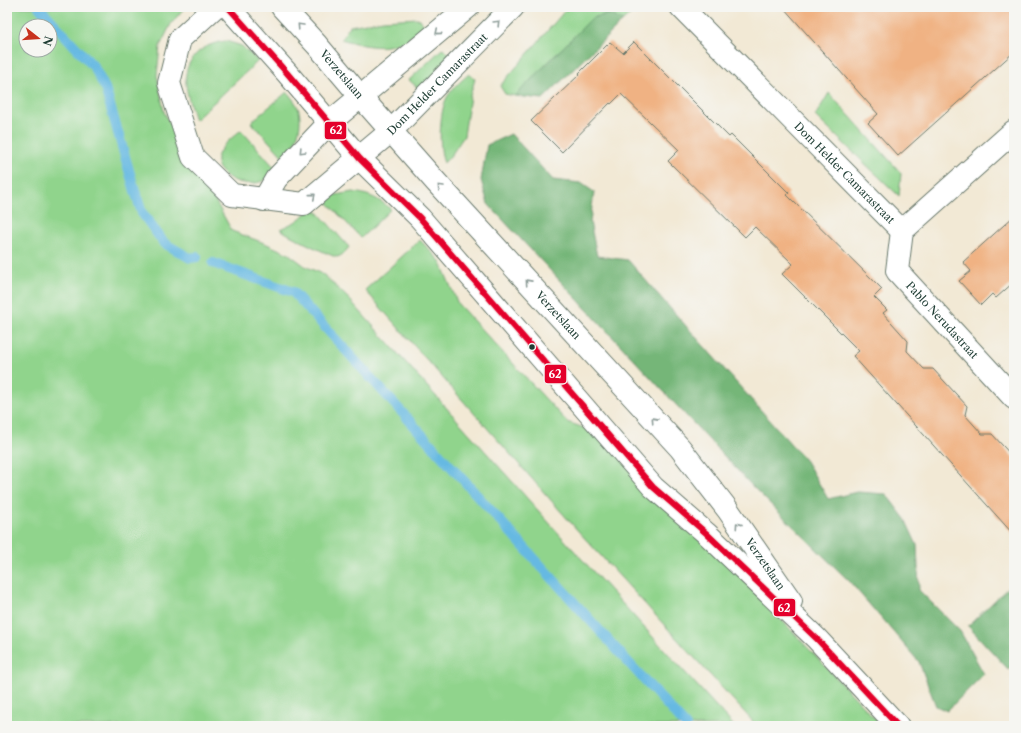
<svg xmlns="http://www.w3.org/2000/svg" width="1021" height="733" font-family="'Libre Caslon Text',serif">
	<rect width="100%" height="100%" fill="#f6f6f2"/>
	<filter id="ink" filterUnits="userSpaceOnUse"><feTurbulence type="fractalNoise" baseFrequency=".025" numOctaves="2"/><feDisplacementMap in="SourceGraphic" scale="8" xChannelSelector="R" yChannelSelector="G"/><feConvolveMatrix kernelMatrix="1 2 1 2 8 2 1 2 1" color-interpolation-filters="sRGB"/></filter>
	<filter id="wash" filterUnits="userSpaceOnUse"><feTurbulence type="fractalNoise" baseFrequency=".012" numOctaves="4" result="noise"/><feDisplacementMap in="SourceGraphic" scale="16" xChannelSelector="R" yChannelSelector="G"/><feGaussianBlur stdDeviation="0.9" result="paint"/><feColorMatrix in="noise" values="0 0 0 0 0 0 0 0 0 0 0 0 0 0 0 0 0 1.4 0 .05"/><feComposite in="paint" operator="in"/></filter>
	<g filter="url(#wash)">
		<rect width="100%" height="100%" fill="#f2e9d5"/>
		<!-- green -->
		<path fill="#90d48c" stroke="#588860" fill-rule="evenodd" d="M7,7h178l-14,17 -11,22 -3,29 7,37 24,46 23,35 21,38 35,13 22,10 16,12 19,9 25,24 220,246 165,181h-727zM26,26h24v24h-24z
			M568,7h67v3l-12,11 -15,-7 -16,4 -77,78 -10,-2 -5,-8z
			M418,18l7,8c-7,5 -15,13 -23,16 -20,9 -41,3 -61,-3l9,-13 33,-6z
			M226,41l16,5 16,15 -63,59c-4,-12 -11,-34 -9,-46 3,-20 21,-31 40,-33z
			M443,48l9,9 -33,32 -10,-9z
			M469,74l6,5 -5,17 -6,40 -12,18 -8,9c-6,-15 -5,-56 5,-69 5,-7 13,-14 20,-20z
			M287,92c4,5 10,11 12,19 4,17 -4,34 -13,49l-35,-38z
			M829,93l72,80 -2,23 -84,-80z
			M241,130l36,40c-4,3 -8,8 -12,10 -14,7 -33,3 -43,-8 -4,-4 -7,-11 -4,-17 4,-10 15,-18 23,-25z
			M353,192c16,2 26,7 38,17l-30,29 -36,-38 10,-5z
			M314,208l35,39c-3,4 -7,9 -12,10 -5,0 -53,-24 -57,-28l15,-7z
			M420,240l20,21 18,43 109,118 29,10 141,141 145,153h-125l-178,-194 -214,-242z"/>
		<!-- forest -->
		<path fill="#74b678" stroke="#4a7a56" d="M608,14l15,7 -80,78 -28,-3 77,-78z
			M511,134l42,46 28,3 13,9 -4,30 7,34 31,4 27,31 151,170 22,38 29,-7 29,2 19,25 12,26 2,45 41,41 24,43 -37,37 -11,-5 -17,-44 -69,-80 -95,-93 -267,-285 -7,-24 6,-35z
			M1014,582v82l-6,5 -40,-43z"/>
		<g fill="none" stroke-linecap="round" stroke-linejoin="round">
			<!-- stream -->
			<path stroke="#66b9e2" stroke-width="10" d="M39,7l55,60 11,21 30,103 7,22 22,30 26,15 7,-1
				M213,263l80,29 393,434"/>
		</g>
		<g id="blocks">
			<!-- building -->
			<path fill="#f0b283" d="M783,7h231v45l-116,104 -30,-33 10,-9z
				M610,42l13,11 11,-11 95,95 2,-2 58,58 -2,2 95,94 -8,8 13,13 -4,3 25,28 -1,10 17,18h9l34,37 -2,9 9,10 8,9h10l22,24v77l-161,-179 6,-5 -77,-77 11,-10 -38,-37 -10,10 -77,-76 11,-11 -58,-56 -10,10 -1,-1 -48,49 -31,-31 49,-47 -1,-1z
				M1014,216v66l-18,16 -4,-4 -11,11 -22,-24 12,-10 -8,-9z"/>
		</g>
	</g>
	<g filter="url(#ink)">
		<use href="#blocks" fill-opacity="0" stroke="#69796c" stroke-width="1"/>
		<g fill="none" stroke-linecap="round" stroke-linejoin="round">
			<defs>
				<g id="minor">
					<path id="s1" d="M215,7l-35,32 -11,44 24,74 39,38 72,9 87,-73 122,-124"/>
					<path id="s2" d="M681,7l221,224 112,-100"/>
					<path d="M264,200l12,-21 53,-56 139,-116"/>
					<path id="s3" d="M902,231l-5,40 117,127"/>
				</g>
				<g id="major">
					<path d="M228,7l59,66 73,86 60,59 233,269 53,46 110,105 82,88"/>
					<path id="s4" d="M282,7l35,38 44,52 75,85 244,266 48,62 63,91"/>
				</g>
			</defs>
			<!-- minor casing -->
			<use href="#minor" stroke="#69796c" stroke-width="24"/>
			<!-- major casing -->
			<use href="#major" stroke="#69796c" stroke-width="24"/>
			<!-- minor -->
			<use href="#minor" stroke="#fff" stroke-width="22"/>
			<!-- major -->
			<use href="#major" stroke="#fff" stroke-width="22"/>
			<defs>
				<path id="bus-1" d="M228,7l59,66 73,86 60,59 233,269 53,46 110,105 82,88"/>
			</defs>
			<!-- bus-1 casing -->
			<use href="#bus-1" stroke="#f6f6f2" stroke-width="9"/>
			<!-- bus-1 -->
			<use href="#bus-1" stroke="#e4002b" stroke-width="6"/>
		</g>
		<!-- one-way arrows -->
		<defs><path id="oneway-chevron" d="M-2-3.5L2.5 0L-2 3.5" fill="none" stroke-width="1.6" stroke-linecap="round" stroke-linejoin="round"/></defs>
		<g stroke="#8f9e9a">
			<use href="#oneway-chevron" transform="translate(497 23) rotate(-46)"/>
			<use href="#oneway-chevron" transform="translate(300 26) rotate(-133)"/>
			<use href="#oneway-chevron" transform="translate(438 32) rotate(140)"/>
			<use href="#oneway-chevron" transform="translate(302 151) rotate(134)"/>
			<use href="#oneway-chevron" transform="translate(440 187) rotate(-133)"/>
			<use href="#oneway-chevron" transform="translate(313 196) rotate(-40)"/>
			<use href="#oneway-chevron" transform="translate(528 282) rotate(-132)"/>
			<use href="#oneway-chevron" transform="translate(654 420) rotate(-132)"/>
			<use href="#oneway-chevron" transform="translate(738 525) rotate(-125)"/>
		</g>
	</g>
	<!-- markers -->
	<circle fill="#1f3d34" stroke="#f6f6f2" stroke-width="1.5" cx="532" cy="347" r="3.5"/>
	<g text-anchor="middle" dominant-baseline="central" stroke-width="4" stroke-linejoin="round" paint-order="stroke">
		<!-- street labels -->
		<g font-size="11" fill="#1f3d34" stroke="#f6f6f2">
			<text stroke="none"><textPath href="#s4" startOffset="90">Verzetslaan</textPath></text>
			<text stroke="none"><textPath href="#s1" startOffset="477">Dom Helder Camarastraat</textPath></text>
			<text stroke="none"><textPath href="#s2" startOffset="233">Dom Helder Camarastraat</textPath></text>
			<text stroke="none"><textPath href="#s4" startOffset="414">Verzetslaan</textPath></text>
			<text stroke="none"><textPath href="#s3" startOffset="107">Pablo Nerudastraat</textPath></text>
			<text stroke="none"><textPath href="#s4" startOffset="738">Verzetslaan</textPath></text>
		</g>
	</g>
	<g stroke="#f6f6f2" stroke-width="1.5">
		<rect x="324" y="121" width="23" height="19" rx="4" fill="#e4002b"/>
		<rect x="544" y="364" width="23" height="20" rx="4" fill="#e4002b"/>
		<rect x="773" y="598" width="23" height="19" rx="4" fill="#e4002b"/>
	</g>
	<g font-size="11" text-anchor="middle" font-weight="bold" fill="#fff">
		<text x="336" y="134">62</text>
		<text x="555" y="378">62</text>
		<text x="784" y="612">62</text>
	</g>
	<!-- margin -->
	<rect width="1021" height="733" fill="none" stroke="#f6f6f2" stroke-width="24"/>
	<!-- north arrow -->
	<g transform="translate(38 38) rotate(107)"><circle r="19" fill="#f6f6f2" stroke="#a0aca6"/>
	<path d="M0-3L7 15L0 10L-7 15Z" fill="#c8321e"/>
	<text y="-6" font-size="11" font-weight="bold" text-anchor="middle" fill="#1f3d34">N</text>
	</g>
</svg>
